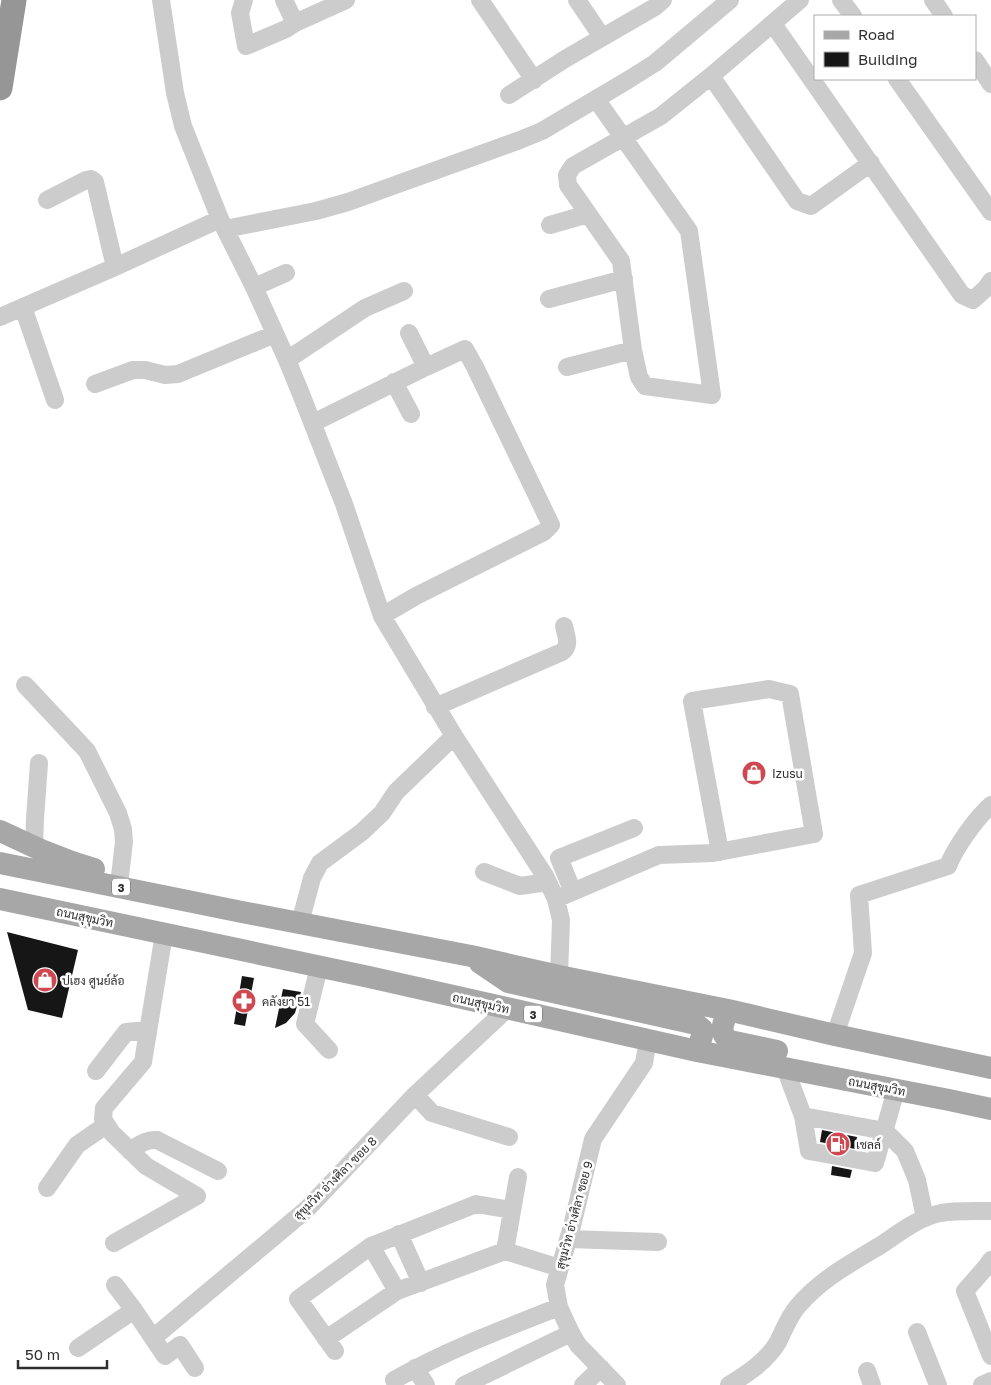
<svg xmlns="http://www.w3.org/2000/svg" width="991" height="1385" font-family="'Golos Text',Sarabun,sans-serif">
	<rect width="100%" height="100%" fill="#fff"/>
	<!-- building -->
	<path fill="#161616" d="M7,932l71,18 -16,68 -34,-8z
		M242,976l12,2 -9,48 -11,-2z
		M283,989l18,3 -6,21 -9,10 -11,5z
		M822,1130l35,7 -2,12 -35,-7z
		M832,1166l20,4 -2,8 -19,-3z"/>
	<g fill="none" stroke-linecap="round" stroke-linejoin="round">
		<!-- minor -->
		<path stroke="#ccc" stroke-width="18" d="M161,0l14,93 8,33 37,93 34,68 33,73 14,34 43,110 38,112 72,120 91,140 11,23 5,21 -2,56
			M244,0l-4,13 6,33 40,-17 9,-6 51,-23
			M284,0l11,23
			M480,0l54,80
			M577,0l25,37
			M841,0l12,16
			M933,0l11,16
			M773,24l189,271 11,5 13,-12 5,-7
			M975,60l16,24
			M711,76l86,125 14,5 60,-43
			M897,79l94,133
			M509,95l56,-36 90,-52 8,-7
			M596,99l93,132 23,164 -67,-9 -6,-9 -6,-27 -12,-89 -53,-76 -1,-10 6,-9 88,-50 50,-40 89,-76
			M47,200l39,-20 5,-1 4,3 20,85
			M550,225l38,-11
			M225,229l91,-18 32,-9 172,-62 22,-9 86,-51 27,-17 75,-63
			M254,287l32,-14
			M549,299l75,-20
			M23,307l32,93
			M0,317l115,-50 105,-48
			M409,333l17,34
			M287,360l78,-52 39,-17
			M567,367l66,-17
			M394,382l17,32
			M95,384l38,-14h12l20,5 13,-1 97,-40
			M313,423l113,-56 39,-18 10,18 76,158 -7,7 -128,64 -34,20
			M25,685l62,66 31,62 5,16 1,13 -4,34
			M435,707l127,-55c9,-7 4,-16 2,-26
			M34,847l1,-28 4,-56
			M484,872l36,14 28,-4
			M573,892l-14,-34 75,-30
			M556,899l103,-44 54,-2 101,-19 -24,-140 -21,-5 -77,12 28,151
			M300,923l12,-45 8,-15 42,-31 20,-19 14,-21 58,-56
			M319,967l-14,57 24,26
			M835,1035l28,-82 -4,-58 89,-29c7,-18 28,-48 43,-61
			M785,1068l18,48 6,35 66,12 21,-73
			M96,1071l30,-39 22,-2
			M415,1095l17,18 77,24
			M803,1116l82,15 20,20 12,29 8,38
			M130,1151c9,-6 16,-12 27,-11l61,31
			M518,1177l-13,74 55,17
			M47,1188l30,-43 29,-20
			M399,1234l22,49
			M568,1239l90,3
			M114,1243l83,-47 -51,-30 -34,-33 -9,-14 1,-11 39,-46 21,-128
			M371,1246l26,45
			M991,1260l-5,7 -21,24 26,65
			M115,1285l19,25
			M917,1332l21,53
			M153,1338l154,-129 108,-114 92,-86
			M326,1339l71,-48 108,-40
			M78,1348l56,-38 31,46 15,-11 15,23
			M335,1351l-37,-52 73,-53 105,-42 35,6
			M415,1368l11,17
			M867,1371l5,14
			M394,1380c53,-30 109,-51 165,-73
			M464,1385l107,-52
			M583,1385l18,-17
			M617,1385l-39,-40 -7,-12 -12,-26 -4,-22 17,-59 21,-87 51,-76 4,-23
			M729,1385c18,-11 38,-24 49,-43 6,-12 11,-26 20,-36 23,-27 53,-43 83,-61 18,-12 38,-28 60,-32 14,-3 36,-2 50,-2
			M982,1385l9,-4"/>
		<!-- major -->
		<path stroke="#a7a7a7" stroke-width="22" d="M0,831l41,19 31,12 22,7
			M0,863l242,49 229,44 88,20 169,34 107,25 156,33
			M0,899l369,78 328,74 252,49 42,9
			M480,963l28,19 188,42 6,5v7l-5,15
			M728,1010c-4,13 -11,22 2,31l47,10"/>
		<!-- highway -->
		<path stroke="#969696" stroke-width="25" d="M0,88l14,-88"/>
	</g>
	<!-- icons -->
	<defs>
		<symbol id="shop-disc" viewBox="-11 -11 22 22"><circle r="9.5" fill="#cf4851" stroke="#fff"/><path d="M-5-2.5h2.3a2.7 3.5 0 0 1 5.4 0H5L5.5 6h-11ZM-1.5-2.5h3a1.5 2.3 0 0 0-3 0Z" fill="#fff"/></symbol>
		<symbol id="pharmacy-disc" viewBox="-11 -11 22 22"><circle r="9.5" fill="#cf4851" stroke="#fff"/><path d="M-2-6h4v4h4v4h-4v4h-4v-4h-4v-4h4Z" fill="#fff"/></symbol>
		<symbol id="fuel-disc" viewBox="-11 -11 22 22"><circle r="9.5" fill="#cf4851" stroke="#fff"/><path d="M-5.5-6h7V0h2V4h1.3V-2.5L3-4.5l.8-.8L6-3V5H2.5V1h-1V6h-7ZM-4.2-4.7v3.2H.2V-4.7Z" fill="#fff"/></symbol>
	</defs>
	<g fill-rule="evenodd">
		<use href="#shop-disc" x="740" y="759" width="28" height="28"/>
		<use href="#shop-disc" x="31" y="966" width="28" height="28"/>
		<use href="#pharmacy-disc" x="230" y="987" width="28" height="28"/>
		<use href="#fuel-disc" x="824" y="1130" width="28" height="28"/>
	</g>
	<g text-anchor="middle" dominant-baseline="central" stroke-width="5" stroke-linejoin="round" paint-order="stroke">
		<!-- shield labels -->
		<g fill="#fff" stroke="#6d6d6d" stroke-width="1">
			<rect x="112" y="878.5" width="18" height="17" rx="4"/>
			<rect x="524" y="1005.5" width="18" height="17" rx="4"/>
		</g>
		<g font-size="11" font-weight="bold" fill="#2f2f2f">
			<text x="121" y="887">3</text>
			<text x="533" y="1014">3</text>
		</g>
		<!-- poi labels -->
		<g font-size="12" fill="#2f2f2f" stroke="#fff" text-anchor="start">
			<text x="772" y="773">Izusu</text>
			<text x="62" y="980">ปเฮง ศูนย์ล้อ</text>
			<text x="262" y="1001">คลังยา 51</text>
			<text x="856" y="1144">เชลล์</text>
		</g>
		<!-- street labels -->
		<g font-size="12" fill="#2f2f2f" stroke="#fff">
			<text transform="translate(85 917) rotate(12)">ถนนสุขุมวิท</text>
			<text transform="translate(481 1003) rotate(13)">ถนนสุขุมวิท</text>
			<text transform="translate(877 1086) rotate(11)">ถนนสุขุมวิท</text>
			<text transform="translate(335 1178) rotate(-45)">สุขุมวิท อ่างศิลา ซอย 8</text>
			<text transform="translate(574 1215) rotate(-75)">สุขุมวิท อ่างศิลา ซอย 9</text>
		</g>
	</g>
	<!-- legend -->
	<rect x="814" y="15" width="162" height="65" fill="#ffffff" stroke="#acacac"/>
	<rect x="824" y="31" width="25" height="8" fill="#a7a7a7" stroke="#acacac"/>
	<text x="858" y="40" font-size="15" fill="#2f2f2f">Road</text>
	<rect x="824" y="52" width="25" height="15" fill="#161616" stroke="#acacac"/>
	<text x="858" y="65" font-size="15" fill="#2f2f2f">Building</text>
	<!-- scale -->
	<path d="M18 1360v8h89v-8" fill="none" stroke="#2f2f2f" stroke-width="2.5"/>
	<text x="25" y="1360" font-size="15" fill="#2f2f2f" stroke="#ffffff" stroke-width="4" paint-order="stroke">50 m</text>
</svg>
